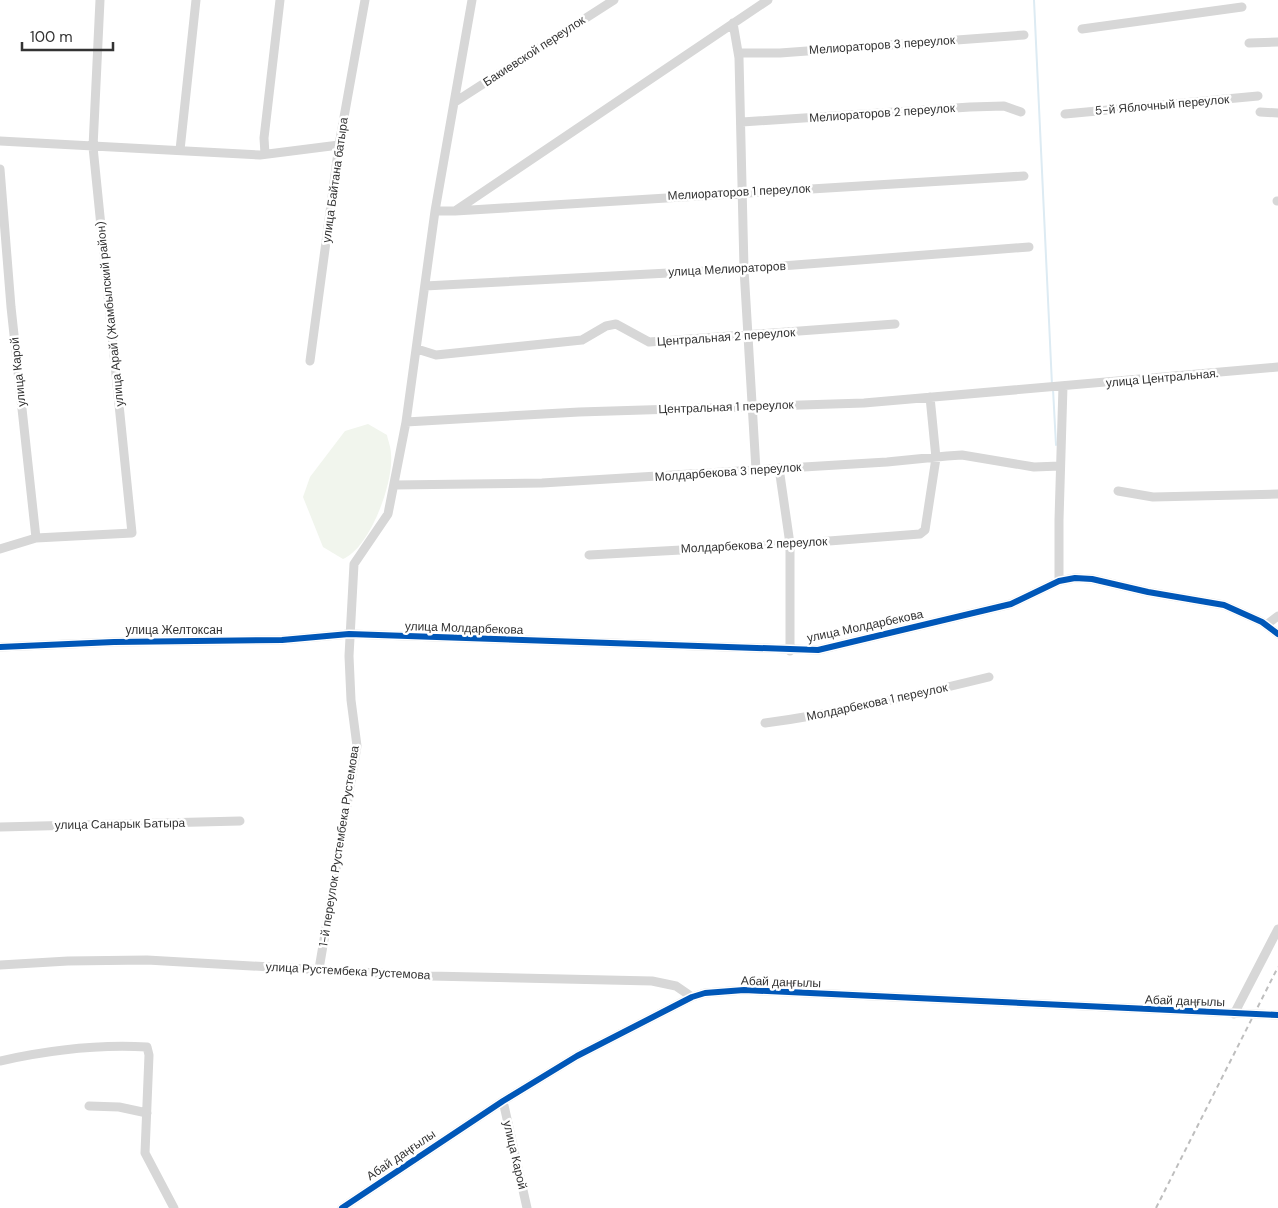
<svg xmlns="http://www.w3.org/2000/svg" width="1278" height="1208" font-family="'DM Sans',sans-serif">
	<rect width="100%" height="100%" fill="#fff"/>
	<!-- green -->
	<path fill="#f1f5ed" d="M368,424l19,11c1,6 4,12 4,19 3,28 -21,94 -48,105l-20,-12 -20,-50 7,-20 35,-46z"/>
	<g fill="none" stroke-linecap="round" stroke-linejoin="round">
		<!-- stream -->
		<path stroke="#ddebf3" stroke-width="2" d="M1034,0l18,385
			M1053,389l3,56"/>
		<!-- minor -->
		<path stroke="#d7d7d7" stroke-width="9" d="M733,23l6,35 5,211 12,201
			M1082,29l160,-22
			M1249,43l29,-1
			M739,53h41l244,-18
			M455,102l159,-102
			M1260,112l18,1
			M1065,114l193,-18
			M742,122l228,-15 34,-1 17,6
			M0,141l260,14 79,-10
			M180,150l16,-150
			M265,154l-1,-16 16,-138
			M0,169l11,138 25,231 -36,11
			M1277,201h1
			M435,211h20l313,-211
			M455,211l569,-35
			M425,286l319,-17 285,-22
			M417,349l19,6 146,-15 24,-14 10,-2 33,18 246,-18
			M310,361l29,-216 26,-145
			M406,422l173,-10 285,-9 414,-36
			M779,468l11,76v107
			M394,485l148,-2 345,-21 60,-6 15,-1 72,12 26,-1
			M1118,491l35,6 125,-3
			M36,538l96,-5 -39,-386 7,-147
			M589,555l201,-11 130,-10 5,-4 11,-72 -6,-61
			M1059,581v-61l4,-134
			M1266,625l12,-9
			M0,647l114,-5 168,-2 67,-6 469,16 193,-46 48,-23 16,-3 17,1 56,13 76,13 38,17 16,12
			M765,723c76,-10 150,-28 224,-46
			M0,827l240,-6
			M0,965l68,-4 79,-1 283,16 222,5 24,5 16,11
			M319,969l38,-223 -6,-46 -2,-44 5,-92 34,-50 18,-92 29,-211 37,-211
			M1234,1014l44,-85
			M0,1061c49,-11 97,-17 147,-14l2,8 -4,98 29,55
			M503,1101l24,107
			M89,1106l30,1 28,6
			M342,1208l161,-107 74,-45 115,-59 13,-4 39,-3 534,25"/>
		<!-- rail -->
		<path stroke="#bebebe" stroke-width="2" stroke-dasharray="5 4" stroke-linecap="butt" d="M1156,1208l122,-241"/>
		<defs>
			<path id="cycleway" d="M0,647l114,-5 168,-2 67,-6 469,16 193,-46 48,-23 16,-3 17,1 56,13 76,13 38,17 16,12
				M342,1208l161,-107 74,-45 115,-59 13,-4 39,-3 534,25"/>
		</defs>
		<!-- cycleway casing -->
		<use href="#cycleway" stroke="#fff" stroke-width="9"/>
		<!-- cycleway -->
		<use href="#cycleway" stroke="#0057b8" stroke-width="6"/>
	</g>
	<g text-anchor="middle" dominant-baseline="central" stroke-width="5" stroke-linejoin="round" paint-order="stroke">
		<!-- street labels -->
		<g font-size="12" fill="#333" stroke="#fff">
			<text transform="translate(882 45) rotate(-4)">Мелиораторов 3 переулок</text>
			<text transform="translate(534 51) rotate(-33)">Бакиевской переулок</text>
			<text transform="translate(1162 105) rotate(-5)">5-й Яблочный переулок</text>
			<text transform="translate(882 113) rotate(-4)">Мелиораторов 2 переулок</text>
			<text transform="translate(335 180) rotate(-82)">улица Байтана батыра</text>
			<text transform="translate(739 192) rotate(-3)">Мелиораторов 1 переулок</text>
			<text transform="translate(727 269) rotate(-3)">улица Мелиораторов</text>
			<text transform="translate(110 314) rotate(-96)">улица Арай (Жамбылский район)</text>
			<text transform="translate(726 337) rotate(-4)">Центральная 2 переулок</text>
			<text transform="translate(18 372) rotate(-96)">улица Карой</text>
			<text transform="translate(1162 378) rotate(-5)">улица Центральная.</text>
			<text transform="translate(726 407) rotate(-2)">Центральная 1 переулок</text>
			<text transform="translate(728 472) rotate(-4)">Молдарбекова 3 переулок</text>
			<text transform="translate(754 545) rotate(-3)">Молдарбекова 2 переулок</text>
			<text transform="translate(865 626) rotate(-12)">улица Молдарбекова</text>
			<text transform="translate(464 628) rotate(2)">улица Молдарбекова</text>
			<text x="174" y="630">улица Желтоксан</text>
			<text transform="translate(877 702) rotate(-12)">Молдарбекова 1 переулок</text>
			<text transform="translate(120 824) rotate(-1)">улица Санарык Батыра</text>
			<text transform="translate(339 846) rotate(-81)">1-й переулок Рустембека Рустемова</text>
			<text transform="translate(348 971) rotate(3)">улица Рустембека Рустемова</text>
			<text transform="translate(781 982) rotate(2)">Абай даңғылы</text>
			<text transform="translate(1185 1001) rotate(2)">Абай даңғылы</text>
			<text transform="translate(401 1155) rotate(-34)">Абай даңғылы</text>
			<text transform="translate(515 1155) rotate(77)">улица Карой</text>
		</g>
	</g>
	<!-- scale -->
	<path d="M22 42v8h91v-8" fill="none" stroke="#333333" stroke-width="2.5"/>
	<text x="30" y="42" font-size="15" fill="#333333" stroke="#ffffff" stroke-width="4" paint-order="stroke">100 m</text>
</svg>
